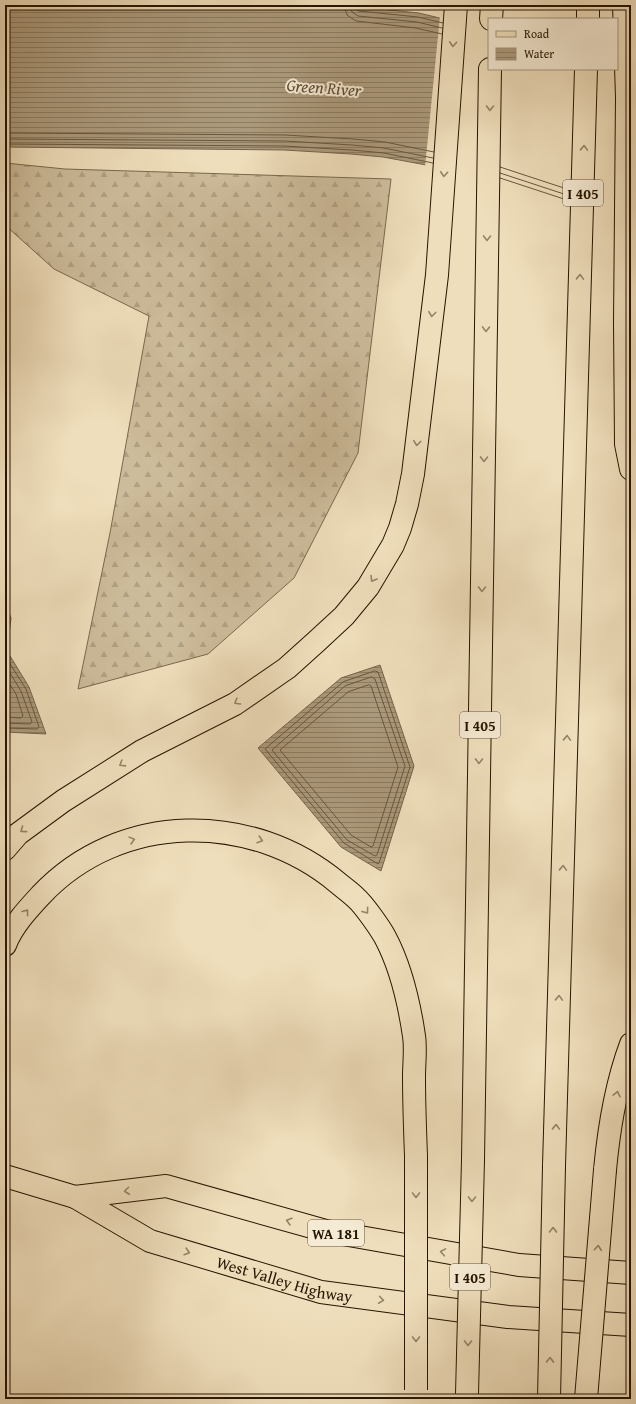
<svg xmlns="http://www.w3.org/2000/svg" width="636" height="1404" font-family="'Gentium Book Plus',serif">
	<defs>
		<pattern id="forest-firs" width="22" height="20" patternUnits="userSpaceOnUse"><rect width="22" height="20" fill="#cdbc9b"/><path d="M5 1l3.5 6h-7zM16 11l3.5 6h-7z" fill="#b0a184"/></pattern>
		<pattern id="water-rules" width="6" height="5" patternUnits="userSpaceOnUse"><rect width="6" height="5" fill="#ab997b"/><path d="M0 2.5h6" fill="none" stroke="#8b7c62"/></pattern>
	</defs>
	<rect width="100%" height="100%" fill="#efdebb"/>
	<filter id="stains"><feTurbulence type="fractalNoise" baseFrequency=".005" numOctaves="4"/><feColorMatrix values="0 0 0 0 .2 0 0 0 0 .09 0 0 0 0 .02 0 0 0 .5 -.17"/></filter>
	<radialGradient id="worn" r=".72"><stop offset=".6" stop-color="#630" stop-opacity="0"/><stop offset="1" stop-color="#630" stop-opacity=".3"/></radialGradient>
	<!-- forest -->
	<path fill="url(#forest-firs)" stroke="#7a684e" d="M5,163l60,6 326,10 -33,274 -64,125 -86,76 -130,35 32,-156 39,-217 -95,-47 -49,-44z"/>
	<!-- water -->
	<path fill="url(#water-rules)" stroke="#76644a" d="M5,5l347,1 67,7 70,17v39l102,144 -87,-30 -67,-16 -54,-10 -32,-3 -67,-4 -279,-3z
		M5,603l6,15 -4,33 22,36 17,47 -41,-2z
		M380,665l34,101 -33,105 -40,-24 -83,-99 83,-70z"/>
	<!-- pier -->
	<path fill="#efdebb" d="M440,16l49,12v41h125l17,6 -1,159 -40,-20 -86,-29 -79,-18z"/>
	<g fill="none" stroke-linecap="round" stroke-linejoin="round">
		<!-- shore -->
		<path stroke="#68563e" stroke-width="1" d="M344,5l3,10 9,6 60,7 26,6
			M350,5l2,7 6,4 59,6 25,6
			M355,5l1,4 3,2 59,6 25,6
			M5,133l280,2 68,4 32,3 49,10
			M5,139l280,2 67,4 32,3 49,10
			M5,144l279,2 68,4 32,3 49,10
			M500,167l70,23
			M500,173l70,23
			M500,178l70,23
			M5,656l21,33 13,38 -2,2 -32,-1
			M5,665l16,26 11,31 -2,2 -25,-1
			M375,671l3,1 32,95 -31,96 -1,1 -34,-21 -79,-94 78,-67z
			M5,677l11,17 7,22 -2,2 -16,-1
			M372,677l3,2 30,87 -28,89 -2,1 -28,-16 -75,-90 73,-64z
			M369,685l2,1 27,81 -25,79 -2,1 -20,-12 -71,-85 68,-58z"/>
		<defs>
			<g id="primary">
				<path id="s1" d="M5,1176l70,21 75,44 171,51 187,25 123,8"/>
				<path d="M75,1197l91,-11 160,45 193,34 112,8"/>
			</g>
			<path id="highway" d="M624,5l3,92 -2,227 1,120 5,25
				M491,19l1,-14
				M588,19v-14
				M5,849l13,-15 45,-33 79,-50 93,-47 52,-36 30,-27 27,-25 24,-29 25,-42 7,-17 7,-24 6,-30 24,-199 19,-270
				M5,945c7,-19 23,-36 36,-50 79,-84 211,-84 297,-12 6,5 13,10 18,15 8,7 24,30 29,39 16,30 24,65 29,99 2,13 0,27 0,41 0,26 1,53 2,79
				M473,1160l17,-1091
				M554,1166l32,-1097
				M605,1170c4,-43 11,-86 26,-126"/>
		</defs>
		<!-- primary casing -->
		<use href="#primary" stroke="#261400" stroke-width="24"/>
		<!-- highway casing -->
		<use href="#highway" stroke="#261400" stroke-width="24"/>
		<!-- primary -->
		<use href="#primary" stroke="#efdebb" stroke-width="22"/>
		<!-- highway -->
		<use href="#highway" stroke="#efdebb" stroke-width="22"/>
		<defs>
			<path id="highway-bridge" d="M416,1156v234
				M467,1394l6,-234
				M549,1399l5,-233
				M586,1399l19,-229"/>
		</defs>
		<!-- highway-bridge casing -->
		<use href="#highway-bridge" stroke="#261400" stroke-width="24" stroke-linecap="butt"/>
		<!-- highway-bridge -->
		<use href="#highway-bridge" stroke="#efdebb" stroke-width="22"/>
	</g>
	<!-- one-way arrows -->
	<defs><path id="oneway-chevron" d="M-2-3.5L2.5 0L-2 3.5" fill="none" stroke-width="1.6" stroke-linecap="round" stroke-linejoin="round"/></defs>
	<g stroke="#958367">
		<use href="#oneway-chevron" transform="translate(453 44) rotate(94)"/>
		<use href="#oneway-chevron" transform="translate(490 108) rotate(91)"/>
		<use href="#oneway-chevron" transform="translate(584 148) rotate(-88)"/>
		<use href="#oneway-chevron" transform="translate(444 174) rotate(94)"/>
		<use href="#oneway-chevron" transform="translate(487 238) rotate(91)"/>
		<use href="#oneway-chevron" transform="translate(580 277) rotate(-88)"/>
		<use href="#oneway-chevron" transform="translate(432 314) rotate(97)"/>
		<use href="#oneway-chevron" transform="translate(486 329) rotate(91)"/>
		<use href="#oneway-chevron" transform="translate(417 443) rotate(97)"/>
		<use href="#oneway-chevron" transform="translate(484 459) rotate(91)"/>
		<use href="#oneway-chevron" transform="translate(373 579) rotate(121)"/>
		<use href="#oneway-chevron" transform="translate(482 589) rotate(91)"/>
		<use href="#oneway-chevron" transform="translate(237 702) rotate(149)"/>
		<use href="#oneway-chevron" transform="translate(567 738) rotate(-88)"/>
		<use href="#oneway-chevron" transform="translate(479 761) rotate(91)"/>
		<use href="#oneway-chevron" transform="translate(122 764) rotate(148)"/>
		<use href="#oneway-chevron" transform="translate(23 830) rotate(144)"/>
		<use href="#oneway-chevron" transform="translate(132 840) rotate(-15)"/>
		<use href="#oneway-chevron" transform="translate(260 840) rotate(18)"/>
		<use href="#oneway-chevron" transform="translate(563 868) rotate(-88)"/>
		<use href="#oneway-chevron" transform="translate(366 911) rotate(54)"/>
		<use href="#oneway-chevron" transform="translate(26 912) rotate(-52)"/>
		<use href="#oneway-chevron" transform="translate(559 998) rotate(-88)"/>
		<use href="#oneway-chevron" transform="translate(617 1094) rotate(-77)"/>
		<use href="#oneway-chevron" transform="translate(556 1127) rotate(-88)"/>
		<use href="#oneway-chevron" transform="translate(127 1191) rotate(173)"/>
		<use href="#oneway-chevron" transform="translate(416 1195) rotate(90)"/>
		<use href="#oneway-chevron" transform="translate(472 1199) rotate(91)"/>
		<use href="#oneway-chevron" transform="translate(289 1221) rotate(-164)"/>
		<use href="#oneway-chevron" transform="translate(553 1230) rotate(-89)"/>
		<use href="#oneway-chevron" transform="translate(598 1248) rotate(-85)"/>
		<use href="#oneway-chevron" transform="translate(187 1252) rotate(17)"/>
		<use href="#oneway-chevron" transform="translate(443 1252) rotate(-170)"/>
		<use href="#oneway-chevron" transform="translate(381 1300) rotate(8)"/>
		<use href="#oneway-chevron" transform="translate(416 1339) rotate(90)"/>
		<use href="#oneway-chevron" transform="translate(468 1343) rotate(91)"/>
		<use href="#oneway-chevron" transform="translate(550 1360) rotate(-89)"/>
	</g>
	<g text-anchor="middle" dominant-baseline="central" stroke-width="4" stroke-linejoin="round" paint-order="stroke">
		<!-- shield labels -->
		<g fill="#f5ead3" stroke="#64543f" stroke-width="1">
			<rect x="563" y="180" width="40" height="26" rx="3"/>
			<rect x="460" y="712" width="40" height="26" rx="3"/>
			<rect x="308" y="1220" width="56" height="26" rx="3"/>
			<rect x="450" y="1264" width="40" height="26" rx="3"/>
		</g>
		<g font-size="15" font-weight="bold" fill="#261400">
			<text x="583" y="193">I 405</text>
			<text x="480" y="725">I 405</text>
			<text x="336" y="1233">WA 181</text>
			<text x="470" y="1277">I 405</text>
		</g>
		<!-- street labels -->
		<g font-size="16" fill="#261400" stroke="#f5ead3">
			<text stroke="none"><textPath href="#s1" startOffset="300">West Valley Highway</textPath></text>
		</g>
		<!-- water labels -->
		<g font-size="17" font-style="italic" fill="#5b4931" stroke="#f5ead3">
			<text transform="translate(324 87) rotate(4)">Green River</text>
		</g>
	</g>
	<!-- margin -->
	<rect width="636" height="1404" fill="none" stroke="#efdebb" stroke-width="20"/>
	<rect x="6" y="6" width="624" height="1392" fill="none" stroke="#261400" stroke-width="2"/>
	<rect x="10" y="10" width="616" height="1384" fill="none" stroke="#261400"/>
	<!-- legend -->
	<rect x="488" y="18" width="130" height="52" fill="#f5ead3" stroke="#a2947f"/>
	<rect x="496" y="31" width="20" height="6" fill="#efdebb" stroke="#a2947f"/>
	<text x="524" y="38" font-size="12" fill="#261400">Road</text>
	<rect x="496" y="48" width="20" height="12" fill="url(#water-rules)" stroke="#a2947f"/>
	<text x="524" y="58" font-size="12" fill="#261400">Water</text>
	<rect width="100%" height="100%" filter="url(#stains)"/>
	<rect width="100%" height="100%" fill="url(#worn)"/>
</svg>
